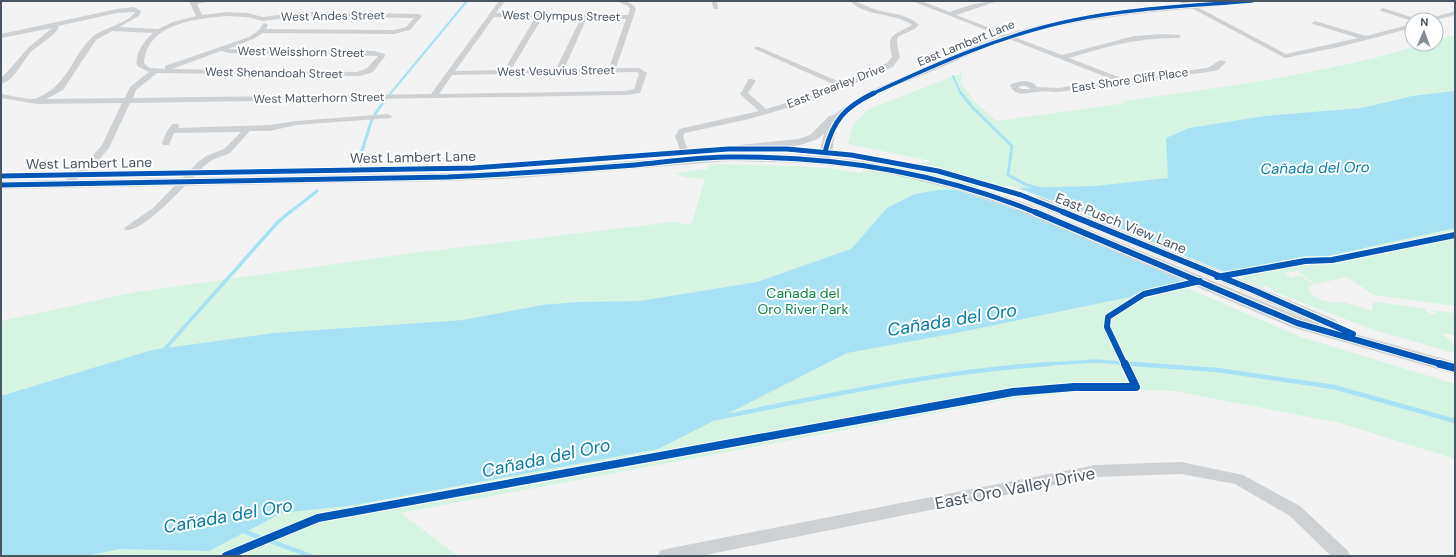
<svg xmlns="http://www.w3.org/2000/svg" width="1456" height="557" font-family="'DM Sans',sans-serif">
	<rect width="100%" height="100%" fill="#f3f3f3"/>
	<!-- green -->
	<path fill="#d6f4e2" d="M1455,35v271l-81,-11 -27,-18 -31,7 -18,-12 4,-2 -18,3 7,5 8,-3 15,9 -6,3 4,8 9,5 14,3 8,-1 29,9 1,-8 4,-1 50,7 -2,1 1,1 8,4 3,-1v-1l-7,-3 25,3v23l-9,-3 -4,1 12,10 1,9 -81,-23 -99,-38 -5,-4 -18,-9 13,7 -3,2 -27,-12 3,-1 -21,-10 -121,-16 205,88 154,47v75l-115,-36 -165,-32 -75,-2 -95,11 -604,113 57,43h-457v-235l135,-29 277,-39 259,-31 19,3 14,-46 -21,-2 -8,-4 32,-4 1,-5 88,2 40,3 22,4 72,-12 -83,-17 5,-19 16,-16 93,-36 -1,10 15,20 21,18 129,-18 -2,-2c101,-14 202,-27 300,-57h12v-4z"/>
	<!-- water -->
	<path fill="#a7e2f4" d="M1455,91v137l-127,28h-22l-127,26 -43,12 -6,3 -179,37 -104,19 -189,96 -303,56 -73,8 -73,38 -90,-2 -33,7h-85v-160l151,-46 122,-17 189,-13 79,-15 36,-3 62,-1 117,-19 94,-33 36,-41 28,-14 24,-4 156,-4 73,-8 -2,-40 23,-10 76,-12 97,-8 50,-12z"/>
	<!-- pier -->
	<path fill="#f3f3f3" d="M1013,186l53,20 163,68 -41,9 -165,-71 -72,-24z"/>
	<g fill="none" stroke-linecap="round" stroke-linejoin="round">
		<!-- stream-far3 -->
		<path stroke="#a7e2f4" stroke-width="2" d="M953,76l8,18
			M390,94l77,-93"/>
		<!-- stream-far2 -->
		<path stroke="#a7e2f4" stroke-width="3" d="M961,93l12,15 39,38 -4,29 19,10 15,4
			M375,114l10,-14
			M353,163l9,-12 10,-32
			M289,213l28,-22"/>
		<!-- stream-far1 -->
		<path stroke="#a7e2f4" stroke-width="3.5" d="M163,351l115,-129 12,-10
			M1034,365l61,-4 52,4"/>
		<!-- stream -->
		<path stroke="#a7e2f4" stroke-width="4.5" d="M1133,364l84,6 117,17 121,34
			M717,418c110,-22 221,-47 333,-54
			M243,531l68,25"/>
		<!-- minor -->
		<path fill="#ced1d4" fill-rule="evenodd" d="M189,1h21l-13,3 5,11 25,-3 20,1 16,4 39,-5 117,2 3,2 -12,14 -16,4 -131,-1 -10,6 -25,10 146,2 11,3v2l-12,16 -13,4 -203,-3 -21,17 -3,8 298,-4 68,-93h6l-9,12 132,2 2,-6 -2,-3 -12,-5c9,0 15,0 20,8l-20,59h23l8,5 -7,20 -15,2 -495,8 -21,45 -13,15 -27,23h-6l-2,-2 2,-2 27,-23 12,-14 20,-42 -85,1 -36,-6v-4c8,1 30,7 36,4 31,-13 33,-38 54,-60 9,-9 40,-16 44,-26l-18,1 -59,13 1,1c-5,10 -17,15 -26,23 -11,10 -17,30 -32,34v-6l7,-7 20,-23 24,-20 -51,10v-4l116,-25 17,-2 7,4 -2,5 -20,11 39,2 15,-7 23,-6zM227,16l20,1 16,4 39,-5 112,2 -8,9 -12,3 -128,-1 2,-4 -3,-2 -2,1 -4,6 -10,7 -84,29v3l-15,-1 -6,-5c3,-40 52,-44 83,-47zM494,17l41,1 -31,52 -49,1zM542,18h39l-25,51 -45,1zM587,18l39,1 -17,49 -45,1zM112,31l41,2c-8,7 -19,21 -16,33l12,6 -19,15 -5,11 -79,1 17,-9 33,-50zM221,51l8,2 149,3 -11,12 -10,4 -185,-3zM637,72l2,2 -5,15 -9,2 -186,3 13,-19z
			M711,1h6l1,8h-4z
			M850,1c8,0 13,4 21,7 15,6 37,5 48,17 -6,7 -15,7 -22,13v6l3,13 -7,10 -78,33 -66,19 -64,14 -2,3 5,15 -1,2h-6l-6,-17 4,-7 80,-18 -19,-17 9,-15h3l4,2 -8,12 18,16 43,-13 26,-11 -80,-36v-2h4l83,36 45,-20 5,-6c-6,-25 2,-21 20,-32 -18,-13 -45,-7 -62,-24z
			M912,1h9l29,11c16,-6 31,-11 48,-11l-42,14 106,40 72,-19 29,-2 17,1 1,1 -3,2c-38,-1 -73,9 -109,20l55,21 83,-11c6,-2 9,-7 15,-8l4,2 -8,8 -10,2 -150,20c-6,0 -13,-1 -19,0 -11,0 -22,6 -29,-6l1,-2c8,-3 21,-5 26,3l21,1 56,-8zM1021,86h5l4,3h-8l-4,-2z
			M1178,1h8l100,53 72,-16 -45,-14 -1,-1 3,-2 51,15 46,-12v4l-73,19 -54,11z
			M1383,8l34,11 1,1 -6,1 -31,-10 -1,-1z
			M1455,11v4l-19,5h-11z
			M388,114l4,2 -1,2 -95,7 -26,6h-20l-20,22 -18,7 -8,6c-13,13 -61,68 -79,64l-1,-2 29,-20 45,-46 8,-6 18,-7 17,-17 -67,1 -5,12h-6l-1,-2 5,-12 5,-7h6l1,2 -1,2 92,-3 26,-4z
			M1181,462l62,13 57,31 48,45 2,5h-19l-41,-40 -55,-32 -54,-10 -86,3 -394,79h-43l2,-5 6,-2 429,-84z"/>
		<!-- tertiary -->
		<path fill="#ced1d4" fill-rule="evenodd" d="M1226,1h30l-4,2c-80,8 -162,11 -239,35 -31,9 -60,25 -90,37 -27,11 -62,21 -81,45 -12,14 -6,31 -14,42h-8l-2,-2 6,-27 -6,6 -18,6 -72,7 -6,-3 6,-3 70,-7 12,-4 19,-19 5,-1 10,-8 24,-15 106,-46 33,-12 33,-9 60,-11z"/>
		<!-- secondary -->
		<path fill="#cfd3d5" fill-rule="evenodd" d="M730,153l74,2 51,5 40,7 72,17 58,19 285,118 -62,-28 -218,-90 -2,-3 2,-3h10l218,90 78,33 2,4 -4,4 121,34v12l-164,-47 -276,-118 -57,-19 -63,-15 -40,-7 -51,-5 -74,-2 -210,17 -72,3 -447,8v-8l447,-8 72,-3z"/>
		<defs>
			<path id="cycleway-far3" d="M872,94c64,-30 132,-60 202,-74 59,-12 118,-14 178,-19"/>
			<path id="cycleway-far2" d="M825,152c8,-32 20,-45 49,-59
				M1,176l472,-8 255,-19h59l64,6 87,16 83,24 45,18
				M1,185l447,-8c62,-3 124,-7 187,-12 31,-3 64,-8 96,-8 104,-1 210,16 306,56"/>
			<path id="cycleway-far1" d="M1035,212l262,111 147,42
				M1063,212l190,78 100,44
				M1217,277l88,-16 27,-1 123,-25
				M1125,365l-18,-38 1,-10 36,-23 56,-13"/>
			<path id="cycleway" d="M1440,364l15,4
				M226,556l92,-38 695,-126 61,-5h62l-11,-23"/>
		</defs>
		<!-- cycleway-far3 casing -->
		<use href="#cycleway-far3" stroke="#fff" stroke-width="5"/>
		<!-- cycleway-far2 casing -->
		<use href="#cycleway-far2" stroke="#fff" stroke-width="7"/>
		<!-- cycleway-far1 casing -->
		<use href="#cycleway-far1" stroke="#fff" stroke-width="8"/>
		<!-- cycleway casing -->
		<use href="#cycleway" stroke="#fff" stroke-width="10"/>
		<!-- cycleway-far3 -->
		<use href="#cycleway-far3" stroke="#0057b8" stroke-width="3.5"/>
		<!-- cycleway-far2 -->
		<use href="#cycleway-far2" stroke="#0057b8" stroke-width="5"/>
		<!-- cycleway-far1 -->
		<use href="#cycleway-far1" stroke="#0057b8" stroke-width="6"/>
		<!-- cycleway -->
		<use href="#cycleway" stroke="#0057b8" stroke-width="8"/>
	</g>
	<g text-anchor="middle" dominant-baseline="central" stroke-width="4" stroke-linejoin="round" paint-order="stroke">
		<!-- far-street labels -->
		<g font-size="12" fill="#485562" stroke="#fff">
			<text transform="translate(333 16) rotate(-1)">West Andes Street</text>
			<text transform="translate(561 16) rotate(1)">West Olympus Street</text>
			<text transform="translate(966 43) rotate(-22)">East Lambert Lane</text>
			<text transform="translate(301 52) rotate(1)">West Weisshorn Street</text>
			<text transform="translate(556 71) rotate(-1)">West Vesuvius Street</text>
			<text transform="translate(274 73) rotate(1)">West Shenandoah Street</text>
			<text transform="translate(1130 80) rotate(-8)">East Shore Cliff Place</text>
			<text transform="translate(836 86) rotate(-21)">East Brearley Drive</text>
			<text transform="translate(319 98) rotate(-1)">West Matterhorn Street</text>
		</g>
		<!-- street labels -->
		<g font-size="14" fill="#485562" stroke="#fff">
			<text transform="translate(413 157) rotate(-1)">West Lambert Lane</text>
			<text transform="translate(89 163) rotate(-1)">West Lambert Lane</text>
			<text transform="translate(1121 223) rotate(22)">East Pusch View Lane</text>
		</g>
		<!-- park labels -->
		<g font-size="14" fill="#0f864d" stroke="#fff">
			<text x="803" y="293">Cañada del<tspan x="803" dy="16">Oro River Park</tspan></text>
		</g>
		<!-- water labels -->
		<g font-size="15" font-style="italic" fill="#037da2" stroke="#fff">
			<text transform="translate(1315 168) rotate(-1)">Cañada del Oro</text>
		</g>
		<!-- near-street labels -->
		<g font-size="17" fill="#485562" stroke="#fff">
			<text transform="translate(1015 488) rotate(-11)">East Oro Valley Drive</text>
		</g>
		<!-- near-water labels -->
		<g font-size="18" font-style="italic" fill="#037da2" stroke="#fff">
			<text transform="translate(952 320) rotate(-9)">Cañada del Oro</text>
			<text transform="translate(546 458) rotate(-12)">Cañada del Oro</text>
			<text transform="translate(228 516) rotate(-10)">Cañada del Oro</text>
		</g>
	</g>
	<!-- border -->
	<rect width="1456" height="557" fill="none" stroke="#485562" stroke-width="4"/>
	<!-- north arrow -->
	<g transform="translate(1424 32) rotate(2)"><circle r="19" fill="#ffffff" stroke="#b6bbc0"/>
	<path d="M0-3L7 15L0 10L-7 15Z" fill="#848c95"/>
	<text y="-6" font-size="11" font-weight="bold" text-anchor="middle" fill="#485562">N</text>
	</g>
</svg>
